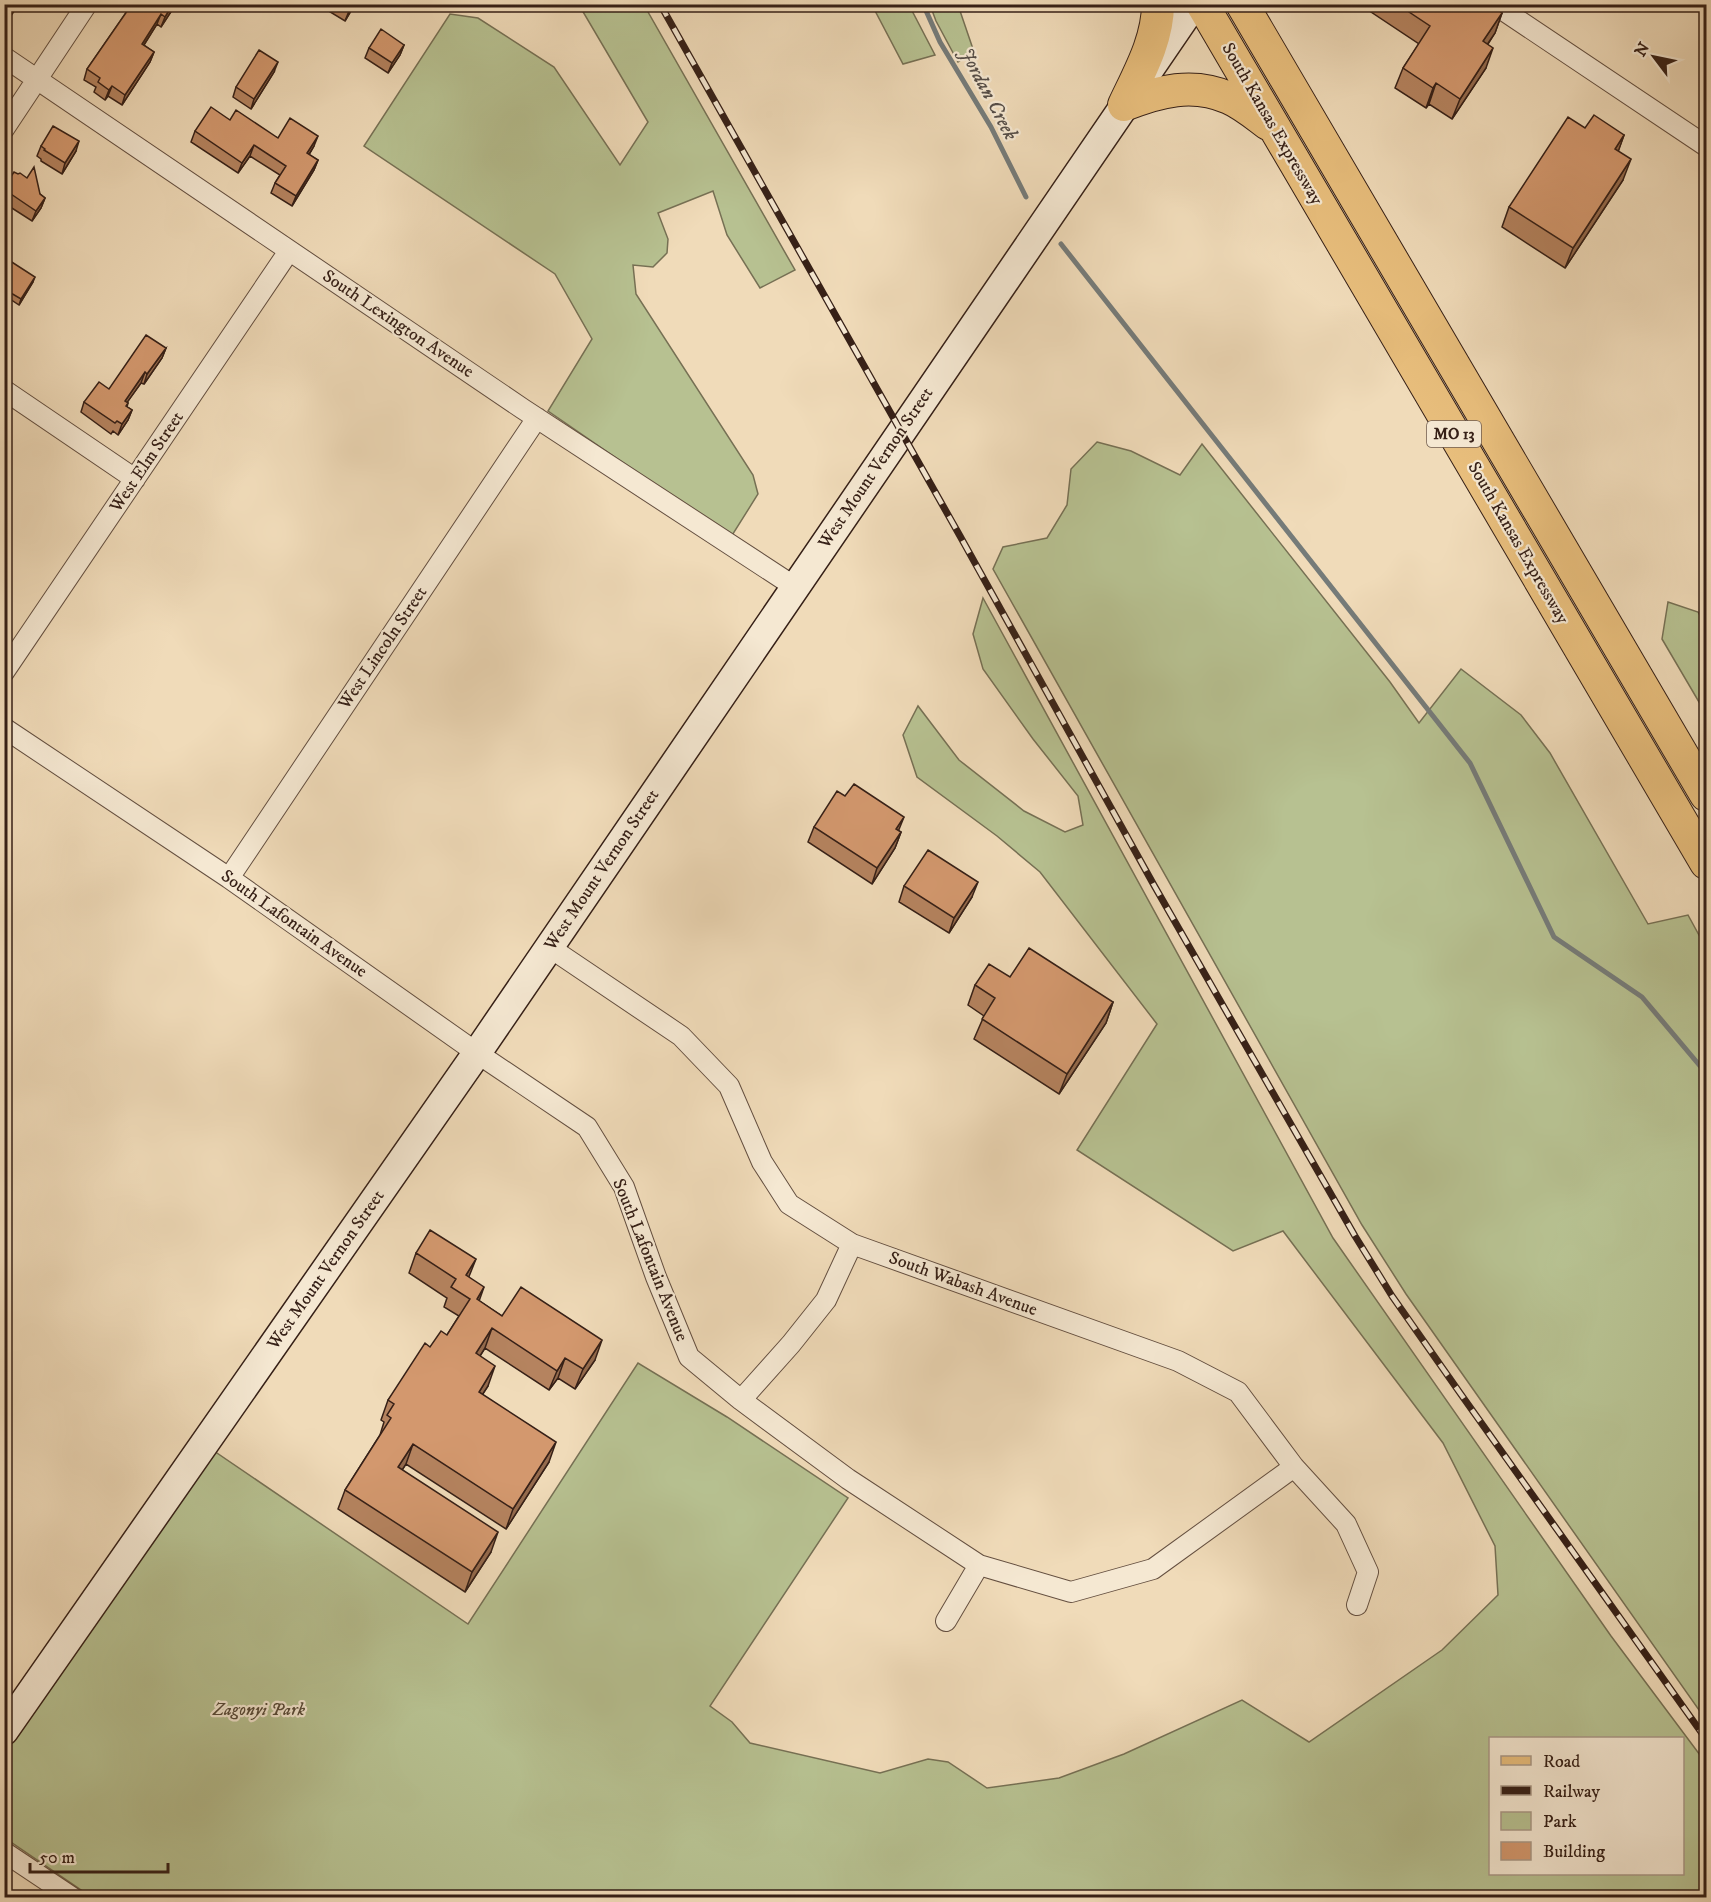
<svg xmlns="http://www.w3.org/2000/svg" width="1711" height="1902" font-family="'IM FELL DW Pica',serif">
	<rect width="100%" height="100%" fill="#f0dbb9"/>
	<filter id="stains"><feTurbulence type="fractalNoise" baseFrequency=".00333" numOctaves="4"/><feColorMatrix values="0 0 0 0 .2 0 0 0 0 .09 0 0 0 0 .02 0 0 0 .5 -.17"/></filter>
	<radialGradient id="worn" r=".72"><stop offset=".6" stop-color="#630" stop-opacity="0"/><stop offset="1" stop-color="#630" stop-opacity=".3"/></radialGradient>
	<!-- green -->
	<path fill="#b7c191" stroke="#767054" stroke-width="1.5" fill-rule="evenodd" d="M579,5h65l151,265 -35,18 -33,-53 -14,-44 -55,22 10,26 -1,14 -14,14 -20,-2 3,29 117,181 5,19 -27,43 -183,-126 44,-72 -37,-65 -191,-128 86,-132 28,4 76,49 66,98 28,-43z
		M872,5h37l26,50 -32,9z
		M930,5h28l16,47 -16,10 -22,-41z
		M1097,442l34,9 49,24 22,-31 188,238 29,41 42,-54 60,46 29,38 98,171 40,-9 18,33v772l-300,-426 -44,-69 -369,-656 10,-22 44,-9 20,-33 4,-36z
		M983,598l350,640 278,398 95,127v135h-1613l-88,-60v-89l206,-300 257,175 170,-261 89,54 121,81 -138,208 22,16 18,21 130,30 48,-14 20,3 39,26 72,-10 65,-24 118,-54 67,42 133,-92 56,-55 -3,-49 -52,-103 -160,-212 -50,20 -156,-101 80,-126 -117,-152 -43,-36 -80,-59 -14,-42 15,-29 41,54 65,51 41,21 18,-7 -5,-29 -45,-57 -50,-70 -10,-35zM1490,1738h192v136h-192z
		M1668,602l30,10 8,14v88l-44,-75z"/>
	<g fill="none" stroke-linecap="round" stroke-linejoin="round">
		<!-- stream -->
		<path stroke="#757b79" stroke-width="5" d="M923,4l17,38 51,85 35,70
			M1061,244l409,519 84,174 88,60 64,76"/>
		<defs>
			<path id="street" d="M1494,4l212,142
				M4,57l519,352 272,178
				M4,129l83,-125
				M4,390l131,89
				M4,672l285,-421
				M4,728l225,150 248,175 110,74 37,60 32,90 33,80 52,43 107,79 131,86 92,27 82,-23 141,-102
				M229,878l308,-460
				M549,947l132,89 48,50 33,76 27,42 63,40 326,117 60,31 56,75 52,57 22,48 -11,33
				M741,1400l50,-56 35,-44 26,-56
				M946,1621l33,-56
				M4,1852l69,46"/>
			<path id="secondary" d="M4,1731l473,-678 717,-1049"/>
			<path id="primary" d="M1202,4l504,859
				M1242,4l464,791
				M1124,105c35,-14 69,-23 105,-7 14,6 27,17 39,26
				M1124,105c15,-32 34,-65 34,-101"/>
		</defs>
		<!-- street casing -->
		<use href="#street" stroke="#644f40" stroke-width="22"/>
		<!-- secondary casing -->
		<use href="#secondary" stroke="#362017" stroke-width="31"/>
		<!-- primary casing -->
		<use href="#primary" stroke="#362017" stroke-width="34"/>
		<!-- street -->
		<use href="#street" stroke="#f5e8d2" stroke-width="20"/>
		<!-- secondary -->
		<use href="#secondary" stroke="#f5e8d2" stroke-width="28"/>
		<!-- primary -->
		<use href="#primary" stroke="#e8be7c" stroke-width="32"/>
		<defs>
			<path id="rail" d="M660,4l300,532 195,351 200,349 37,60 68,97 246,346"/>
		</defs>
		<!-- rail casing -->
		<use href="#rail" stroke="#362017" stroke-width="7"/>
		<!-- rail -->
		<use href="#rail" stroke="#f5e8d2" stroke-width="4.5" stroke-dasharray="14" stroke-linecap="butt"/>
	</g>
	<!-- wall -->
	<path fill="#b5835f" stroke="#362017" stroke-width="1.5" d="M132,4h44l-15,23 -4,-3 -13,21 10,7 -4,10 -28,43 -14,-9 -3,4 -11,-8 2,-5 -12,-7 3,-11z
		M317,4h38l-10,17z
		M1359,4h131l12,9 -7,20 -7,11 -2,24 -34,51 -23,-15 -3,4 -31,-20 8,-20 16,-24z
		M404,45l-4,10 -12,18 -23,-15 4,-10z
		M274,72l-23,37 -18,-12 3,-10z
		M230,120l48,18 36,8 -5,9 9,5 -4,10 -22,36 -21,-13 4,-10 5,-8 -30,-19 -12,17 -47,-31 4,-11z
		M1585,128l39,7 -6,16 5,29 -58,88 -63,-41 7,-20z
		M41,146l35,5 -14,23 -21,-13v-2l-4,-3z
		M4,187l36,7 5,4 -4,10 -9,13 -28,-18z
		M4,257l29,25 -14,23 -15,-10z
		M166,348l-4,10 -18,26 -3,-1 -14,19 1,1 -1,4 5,3 -4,10 -10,15 -5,-4 -2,3 -30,-22 3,-10 25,-13z
		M814,827l85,4 2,1 -6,16 -23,36 -64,-42z
		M904,886l68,11 -23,36 -50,-31z
		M1010,977l103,25 -7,21 -47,71 -85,-55 10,-23 -16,-11 7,-20z
		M416,1253l53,24 10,24 23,15 93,44 -20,29 -17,-11 -9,12 -64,-42 -5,8 8,30 -6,9 67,67 -43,67 -100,-65 -4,6 89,82 -26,40 -127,-83 7,-19 35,-55 4,-13 -3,-2 7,-20 42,-53 17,-12 12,-19 -15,-9 3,-9 -38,-25z"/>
	<!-- shaded-wall -->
	<path fill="#946a4d" stroke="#362017" stroke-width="1.5" d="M16,4h3l-15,22 2,-7z
		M173,4h3l-15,23 4,-10z
		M353,4h2l-10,17 4,-10z
		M1502,13l-7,20 -19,28 7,-20z
		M161,14l-4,10 -19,30 4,-10z
		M404,45l-4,10 -12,18 4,-10z
		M1493,48l-7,20 -34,51 8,-20z
		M154,52l-4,10 -28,43 3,-10z
		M278,62l-4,10 -23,37 3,-10z
		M1436,83l-7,21 -3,4 7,-20z
		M112,86l-4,10 -3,4 4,-10z
		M1624,135l-7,20 -2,-6z
		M318,136l-4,10 -11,18 4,-11z
		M79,141l-3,10 -14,23 3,-11z
		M254,145l-4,11 -12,17 4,-10z
		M1631,159l-8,21 -58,88 8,-20z
		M318,160l-4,10 -22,36 4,-10z
		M45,198l-4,10 -9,13 4,-10z
		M35,277l-2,5 -14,23 2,-6z
		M166,348l-4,10 -18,26 3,-10z
		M145,372l-4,11 -20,28 4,-10z
		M132,410l-4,10 -10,15 4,-11z
		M904,817l-6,15 -2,-3z
		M901,832l-6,16 -23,36 5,-16z
		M978,882l-6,15 -23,36 5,-15z
		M1113,1002l-7,21 -47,71 8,-20z
		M476,1259l-8,20 -2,-4z
		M484,1287l-7,20v-8z
		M492,1328l-7,20 -16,25 7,-20z
		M602,1340l-7,20 -20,29 8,-20z
		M565,1358l-7,20 -9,12 8,-19z
		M495,1366l-7,20 -17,26 8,-20z
		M556,1442l-7,20 -43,67 7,-20z
		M413,1444l-7,20 -15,23 7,-20z
		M498,1532l-7,20 -26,40 7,-20z"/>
	<!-- building -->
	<path fill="#d3986e" stroke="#362017" stroke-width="1.5" d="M4,4h12l-10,15 -2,-2z
		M132,4h41l-8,13 -4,-3 -19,30 12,8 -29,43 -13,-9 -3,4 -11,-8 2,-4 -13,-9z
		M338,4h15l-4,7z
		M1397,4h93l12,9 -19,28 10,7 -33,51 -24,-16 -3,5 -30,-20 27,-42z
		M381,29l23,16 -12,18 -23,-15z
		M259,50l19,12 -24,37 -18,-12z
		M211,107l19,13 6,-10 42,28 12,-20 28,18 -11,17 11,7 -22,36 -21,-13 11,-17 -32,-21 -12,18 -47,-32z
		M1594,115l30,20 -9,14 16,10 -58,89 -64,-41 59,-90 17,11z
		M53,126l26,15 -14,22 -21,-13 1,-1 -4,-3z
		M34,167l6,27 5,4 -9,13 -28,-19 -4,-5 10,-15 4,2 2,-1 7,5z
		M4,257l31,20 -14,22 -17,-10z
		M146,335l20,13 -19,26 -2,-2 -20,29 3,2 -2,3 6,4 -10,14 -5,-3 -2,2 -31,-21 15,-20 10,7z
		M854,784l50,33 -8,12 5,3 -24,36 -63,-41 23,-36 8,5z
		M928,850l50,32 -24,36 -50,-32z
		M1029,948l84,54 -46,72 -85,-55 13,-21 -20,-13 14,-21 21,13z
		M430,1230l46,29 -10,16 18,12 -7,12 25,17 19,-29 81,53 -19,29 -18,-11 -8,13 -65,-43 -16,25 19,13 -16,26 77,50 -43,67 -100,-65 -15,23 100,65 -26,40 -127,-82 46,-72 -4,-3 7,-11 -6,-4 37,-57 5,4 11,-16 6,4 23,-36 -19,-12 5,-8 -40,-26z"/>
	<g text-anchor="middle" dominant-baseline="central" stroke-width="4.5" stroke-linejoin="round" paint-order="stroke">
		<!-- shield labels -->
		<rect fill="#f5e8d2" stroke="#6f5c4f" stroke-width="1.5" x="1427" y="421" width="54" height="26" rx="4.5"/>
		<g font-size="16" font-weight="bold" fill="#362017">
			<text x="1454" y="434">MO 13</text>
		</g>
		<!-- street labels -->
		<g font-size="18" fill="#362017" stroke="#f5e8d2">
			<text transform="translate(1272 124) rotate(60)">South Kansas Expressway</text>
			<text transform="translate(398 324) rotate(34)">South Lexington Avenue</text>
			<text transform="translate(147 462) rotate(-56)">West Elm Street</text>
			<text transform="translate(876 468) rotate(-56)">West Mount Vernon Street</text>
			<text transform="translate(1518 543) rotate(60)">South Kansas Expressway</text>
			<text transform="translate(383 648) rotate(-56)">West Lincoln Street</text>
			<text transform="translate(602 870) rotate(-56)">West Mount Vernon Street</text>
			<text transform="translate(294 924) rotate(35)">South Lafontain Avenue</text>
			<text transform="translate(650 1260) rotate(68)">South Lafontain Avenue</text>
			<text transform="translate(326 1270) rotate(-55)">West Mount Vernon Street</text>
			<text transform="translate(963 1284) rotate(20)">South Wabash Avenue</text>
		</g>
		<!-- park labels -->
		<g font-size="18" font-style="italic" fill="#564836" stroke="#f5e8d2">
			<text x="259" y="1710">Zagonyi Park</text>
		</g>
		<!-- water labels -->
		<g font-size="20" font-style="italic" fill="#564e48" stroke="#f5e8d2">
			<text transform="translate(988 94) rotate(62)">Jordan Creek</text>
		</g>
	</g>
	<!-- margin -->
	<rect width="1711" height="1902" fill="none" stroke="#f0dbb9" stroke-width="24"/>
	<rect x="6" y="6" width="1699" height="1890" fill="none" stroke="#362017" stroke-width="3"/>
	<rect x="12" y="12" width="1687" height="1878" fill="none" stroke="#362017" stroke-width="1.5"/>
	<!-- legend -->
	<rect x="1489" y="1737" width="195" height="138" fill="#f5e8d2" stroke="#a99887" stroke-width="1.5"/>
	<rect x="1501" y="1756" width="30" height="9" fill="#e8be7c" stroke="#a99887" stroke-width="1.5"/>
	<text x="1543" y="1767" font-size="18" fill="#362017">Road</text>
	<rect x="1501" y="1786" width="30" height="9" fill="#362017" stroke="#a99887" stroke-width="1.5"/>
	<text x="1543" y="1797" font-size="18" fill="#362017">Railway</text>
	<rect x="1501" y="1812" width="30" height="18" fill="#b7c191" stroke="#a99887" stroke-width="1.5"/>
	<text x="1543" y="1827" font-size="18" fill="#362017">Park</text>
	<rect x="1501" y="1842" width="30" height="18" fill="#d3986e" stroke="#a99887" stroke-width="1.5"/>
	<text x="1543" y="1857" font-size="18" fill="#362017">Building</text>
	<!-- north arrow -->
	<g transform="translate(1654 57) rotate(302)" stroke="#f5e8d2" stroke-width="4.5" paint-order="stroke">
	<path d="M0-4.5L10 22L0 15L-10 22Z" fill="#362017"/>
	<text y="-9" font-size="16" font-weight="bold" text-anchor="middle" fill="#362017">N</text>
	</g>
	<!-- scale -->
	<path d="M30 1863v9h138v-9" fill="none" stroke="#362017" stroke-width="3"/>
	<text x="39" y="1863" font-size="18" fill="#362017" stroke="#f5e8d2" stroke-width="4.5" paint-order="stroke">50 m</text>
	<rect width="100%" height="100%" filter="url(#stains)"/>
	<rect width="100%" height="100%" fill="url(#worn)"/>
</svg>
